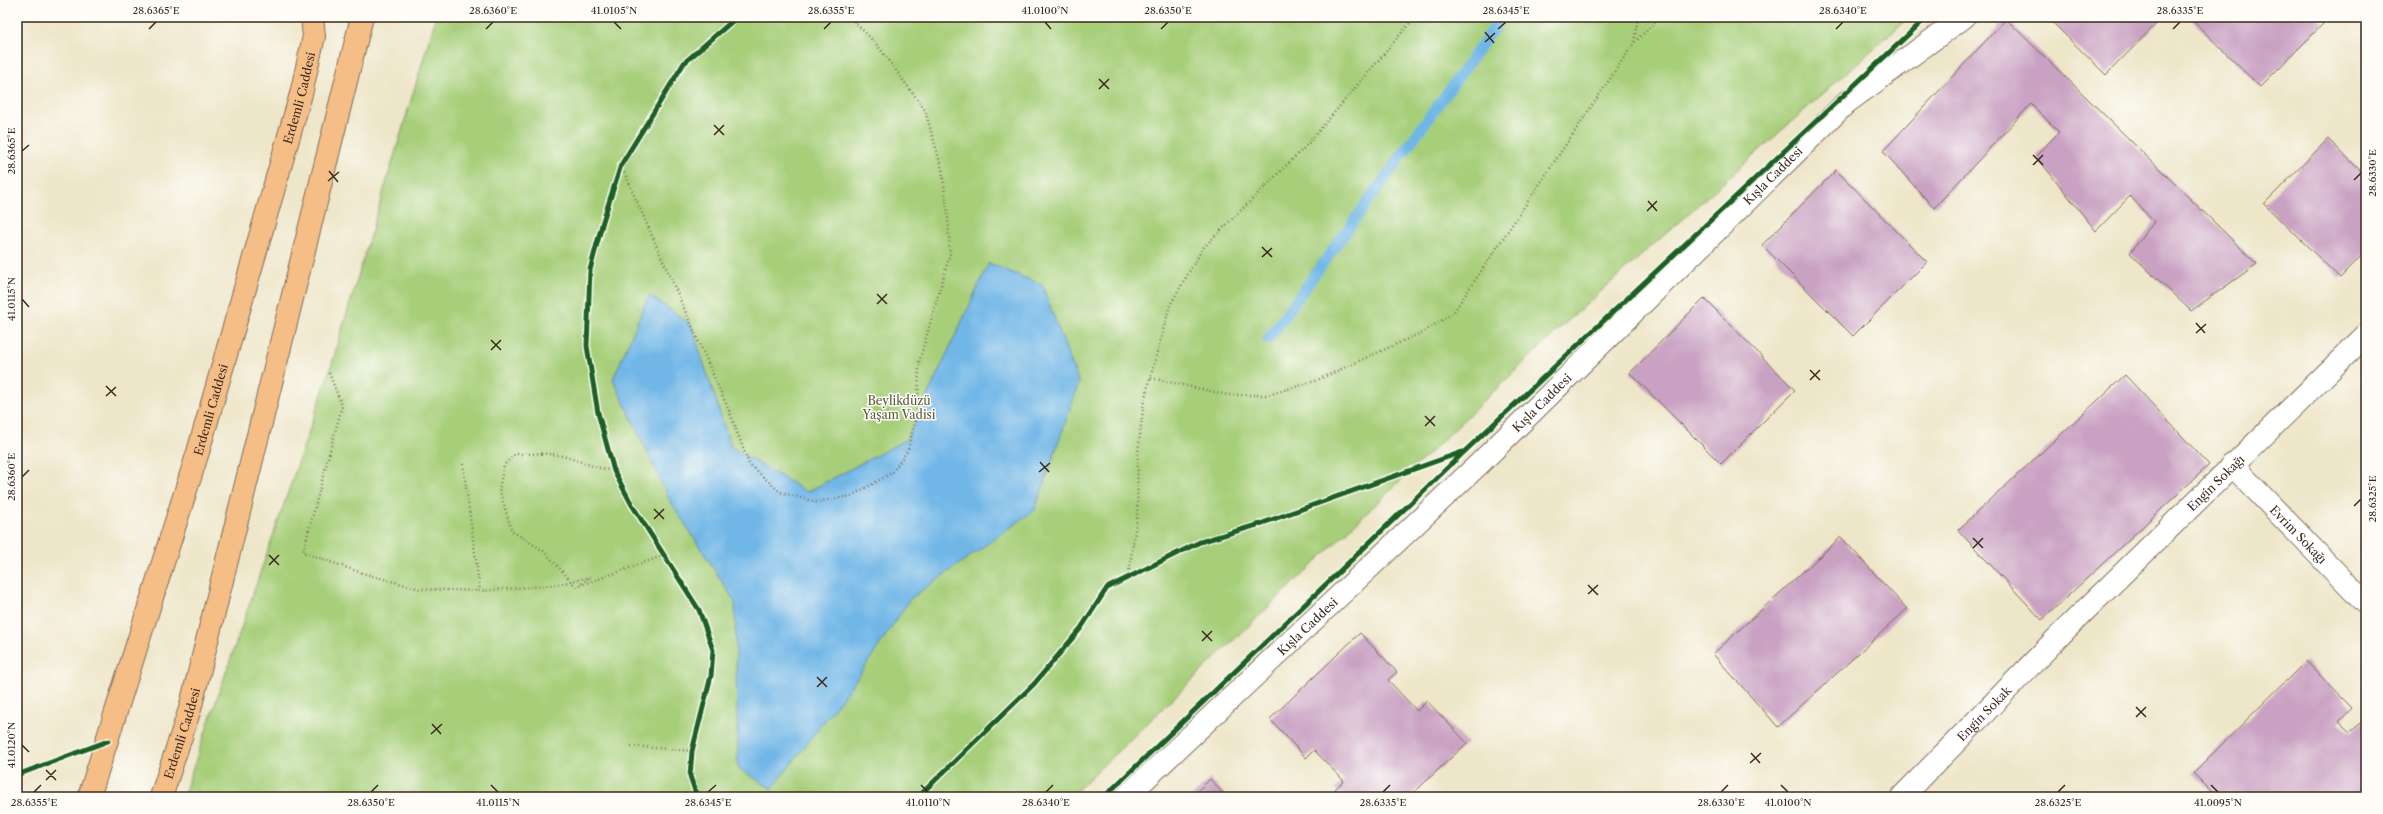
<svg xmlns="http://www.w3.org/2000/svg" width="2383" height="814" font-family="'Libre Caslon Text',serif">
	<rect width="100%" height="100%" fill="#fdfcf7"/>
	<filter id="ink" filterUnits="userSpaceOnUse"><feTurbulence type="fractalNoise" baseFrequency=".025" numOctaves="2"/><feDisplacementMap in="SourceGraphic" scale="8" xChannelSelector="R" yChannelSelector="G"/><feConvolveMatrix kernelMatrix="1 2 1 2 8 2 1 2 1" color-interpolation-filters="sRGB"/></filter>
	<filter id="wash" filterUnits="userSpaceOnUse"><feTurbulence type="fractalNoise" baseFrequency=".012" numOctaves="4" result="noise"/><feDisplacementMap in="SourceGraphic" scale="16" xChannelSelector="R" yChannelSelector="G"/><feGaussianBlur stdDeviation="0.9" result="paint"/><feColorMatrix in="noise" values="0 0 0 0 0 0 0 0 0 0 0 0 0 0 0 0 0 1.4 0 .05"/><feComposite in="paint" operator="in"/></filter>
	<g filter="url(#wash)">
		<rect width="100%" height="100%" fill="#eee6c9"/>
		<!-- green -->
		<path fill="#a7cf7a" stroke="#717c4c" d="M436,17h1473l-348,310 -491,470h-887l146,-424z"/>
		<!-- water -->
		<path fill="#70b6e7" stroke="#567082" d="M989,263l53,22 37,98 -44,127 -125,89 -51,77 -87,113 -34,-21 -3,-166 -66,-103 -56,-120 36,-84 42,29 40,123 76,45 100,-53z"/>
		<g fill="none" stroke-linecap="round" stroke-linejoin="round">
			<!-- stream -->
			<path stroke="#70b6e7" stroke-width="11" d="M1268,339l234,-322"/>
		</g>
		<g id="blocks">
			<!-- building -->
			<path fill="#c9a1c2" d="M2047,17h116l-57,58z
				M2189,17h127l7,7 -63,63z
				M2006,19l251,245 -66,47 -61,-58 24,-31 -24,-26 -34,35 -60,-75 23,-24 -28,-28 -97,104 -51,-57z
				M2328,139l38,37v75l-26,27 -76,-74z
				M1836,170l91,92 -74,74 -91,-91z
				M1704,298l91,92 -74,74 -91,-91z
				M2125,375l84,90 -167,155 -84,-90z
				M1841,537l66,72 -129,118 -65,-73z
				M1360,633l37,39 -9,8 29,31 10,-10 40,42 -58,54h-66l-8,-8 9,-8 -30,-31 -8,8 -36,-39z
				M2306,661l46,47 -13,14 11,10 16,-13v78h-149l-24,-24z
				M1210,779l17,18h-36z"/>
		</g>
	</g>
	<g filter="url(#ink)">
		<use href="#blocks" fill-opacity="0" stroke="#7a6c5a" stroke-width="1"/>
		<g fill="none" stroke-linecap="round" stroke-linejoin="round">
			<defs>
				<g id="minor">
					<path id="s1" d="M2232,465l134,139"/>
					<path id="s2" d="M1126,797l353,-333 368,-362 117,-85"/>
					<path id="s3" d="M1902,797l163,-167 301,-295"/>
				</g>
				<g id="major">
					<path id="s4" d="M89,797l109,-345 103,-358 13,-58 -2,-19"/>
					<path id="s5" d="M161,797l29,-88 172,-692"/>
				</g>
			</defs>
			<!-- minor casing -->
			<use href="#minor" stroke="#7a6c5a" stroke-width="24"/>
			<!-- major casing -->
			<use href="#major" stroke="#7a6c5a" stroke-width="24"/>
			<!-- path -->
			<path stroke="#7a6c5a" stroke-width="2.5" stroke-dasharray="1 3" stroke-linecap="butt" d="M1634,42l4,-25
				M621,165l109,248 19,51 31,28 36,10 35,-6 41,-23 16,-23 10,-44 1,-44 31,-108 -2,-37 -6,-48 -17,-59 -47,-64 -28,-29
				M329,373l13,33 -39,146 59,21 58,16 60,2 75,-6 36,-8 -15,10 89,-32
				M1151,378l77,17h40l47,-14 110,-50 28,-18 181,-270 26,-26
				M463,464l17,127
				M1128,578l9,-61 1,-65 6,-51 26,-96 33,-57 103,-102 109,-129
				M576,587l-31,-35 -33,-21 -13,-42 5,-24 11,-11c17,0 35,-2 51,3 17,5 29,11 48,14
				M631,746l61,5"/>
			<!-- minor -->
			<use href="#minor" stroke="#fff" stroke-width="22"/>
			<!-- major -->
			<use href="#major" stroke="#f6be87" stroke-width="22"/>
			<defs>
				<path id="cycleway" d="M17,775l91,-34
					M697,797l-7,-21 2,-25 19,-75 2,-26 -14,-40 -67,-105 -18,-34 -16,-58 -11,-67 3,-76 13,-49 18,-56 63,-102 53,-46
					M918,797l116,-113 47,-56 26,-40 93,-46 57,-17 205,-73
					M1104,797l361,-346 462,-434"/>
			</defs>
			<!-- cycleway casing -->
			<use href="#cycleway" stroke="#fdfcf7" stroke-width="8"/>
			<!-- cycleway -->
			<use href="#cycleway" stroke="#1b5e20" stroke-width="5"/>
		</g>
	</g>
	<!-- ticks -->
	<path fill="none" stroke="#3b2a1e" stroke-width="1.5" d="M614,22l7,7M1045,22l6,7M149,29l7,-7M486,29l7,-7M824,29l7,-7M1161,29l7,-7M1498,29l8,-7M1836,29l7,-7M2173,29l7,-7M1485,32l9,11M1485,42l10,-9M1099,79l10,10M1099,89l10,-10M714,125l10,10M714,135l10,-10M22,151l7,-6M2033,155l10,10M2033,165l10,-10M329,171l9,11M2354,180l7,-7M328,181l11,-9M1648,201l9,10M1647,211l10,-10M1262,247l10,10M1262,257l10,-9M877,294l10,10M22,299l7,8M877,304l10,-10M2196,323l9,10M2196,333l10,-9M491,340l10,10M491,350l10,-10M1810,370l10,10M1810,380l10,-10M106,386l10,10M106,396l10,-9M1425,416l10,10M1425,426l10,-10M1040,462l9,10M1039,472l11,-9M22,477l7,-7M2354,506l7,-7M654,509l10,10M654,519l10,-10M1973,538l10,10M1973,548l10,-10M269,555l10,10M269,565l10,-10M1588,585l10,10M1588,594l10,-9M1202,631l10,10M1202,641l10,-10M817,677l10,10M817,687l10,-10M2136,707l10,10M2136,717l10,-10M432,724l9,10M431,734l11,-10M22,745l7,7M1751,753l9,10M1750,763l11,-10M46,770l10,10M46,780l10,-10M491,785l7,7M921,785l7,7M1781,785l7,7M2211,785l7,7M34,792l7,-7M371,792l7,-7M708,792l8,-7M1046,792l7,-7M1383,792l7,-7M1721,792l7,-7M2058,792l7,-7"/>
	<g text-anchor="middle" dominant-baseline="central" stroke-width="3" stroke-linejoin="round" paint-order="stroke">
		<!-- street labels -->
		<g font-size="12" fill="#3b2a1e" stroke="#fdfcf7">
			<text stroke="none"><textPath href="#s4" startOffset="730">Erdemli Caddesi</textPath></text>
			<text stroke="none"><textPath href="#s2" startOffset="897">Kışla Caddesi</textPath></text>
			<text stroke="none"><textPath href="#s2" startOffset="573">Kışla Caddesi</textPath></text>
			<text stroke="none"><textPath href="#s4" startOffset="406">Erdemli Caddesi</textPath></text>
			<text stroke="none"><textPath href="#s3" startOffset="444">Engin Sokağı</textPath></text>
			<text stroke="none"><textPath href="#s1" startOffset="96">Evrim Sokağı</textPath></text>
			<text stroke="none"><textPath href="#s2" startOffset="249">Kışla Caddesi</textPath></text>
			<text stroke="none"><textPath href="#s3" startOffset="117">Engin Sokak</textPath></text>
			<text stroke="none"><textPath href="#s5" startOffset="67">Erdemli Caddesi</textPath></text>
		</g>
		<!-- park labels -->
		<g font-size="12" fill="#5b5c3a" stroke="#fdfcf7">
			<text x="899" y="400">Beylikdüzü<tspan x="899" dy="14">Yaşam Vadisi</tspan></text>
		</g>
	</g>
	<!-- margin -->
	<rect width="2383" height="814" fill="none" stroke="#fdfcf7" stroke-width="44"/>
	<rect x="22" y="22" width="2339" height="770" fill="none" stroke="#3b2a1e" stroke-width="1.5"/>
	<g font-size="10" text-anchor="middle" fill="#3b2a1e">
		<text x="156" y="14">28.6365°E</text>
		<text x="493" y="14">28.6360°E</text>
		<text x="614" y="14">41.0105°N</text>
		<text x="831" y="14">28.6355°E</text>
		<text x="1045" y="14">41.0100°N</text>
		<text x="1168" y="14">28.6350°E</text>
		<text x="1506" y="14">28.6345°E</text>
		<text x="1843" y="14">28.6340°E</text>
		<text x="2180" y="14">28.6335°E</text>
		<text transform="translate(11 151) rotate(-90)" y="4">28.6365°E</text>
		<text transform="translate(2372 173) rotate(-90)" y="4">28.6330°E</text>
		<text transform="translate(11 299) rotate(-90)" y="4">41.0115°N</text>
		<text transform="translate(11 477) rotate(-90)" y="4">28.6360°E</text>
		<text transform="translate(2372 499) rotate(-90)" y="4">28.6325°E</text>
		<text transform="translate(11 745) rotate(-90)" y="4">41.0120°N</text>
		<text x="34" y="806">28.6355°E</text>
		<text x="371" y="806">28.6350°E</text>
		<text x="498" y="806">41.0115°N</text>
		<text x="708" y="806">28.6345°E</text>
		<text x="928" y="806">41.0110°N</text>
		<text x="1046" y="806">28.6340°E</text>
		<text x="1383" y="806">28.6335°E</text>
		<text x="1721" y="806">28.6330°E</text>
		<text x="1788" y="806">41.0100°N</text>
		<text x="2058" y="806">28.6325°E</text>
		<text x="2218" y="806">41.0095°N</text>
	</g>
</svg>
